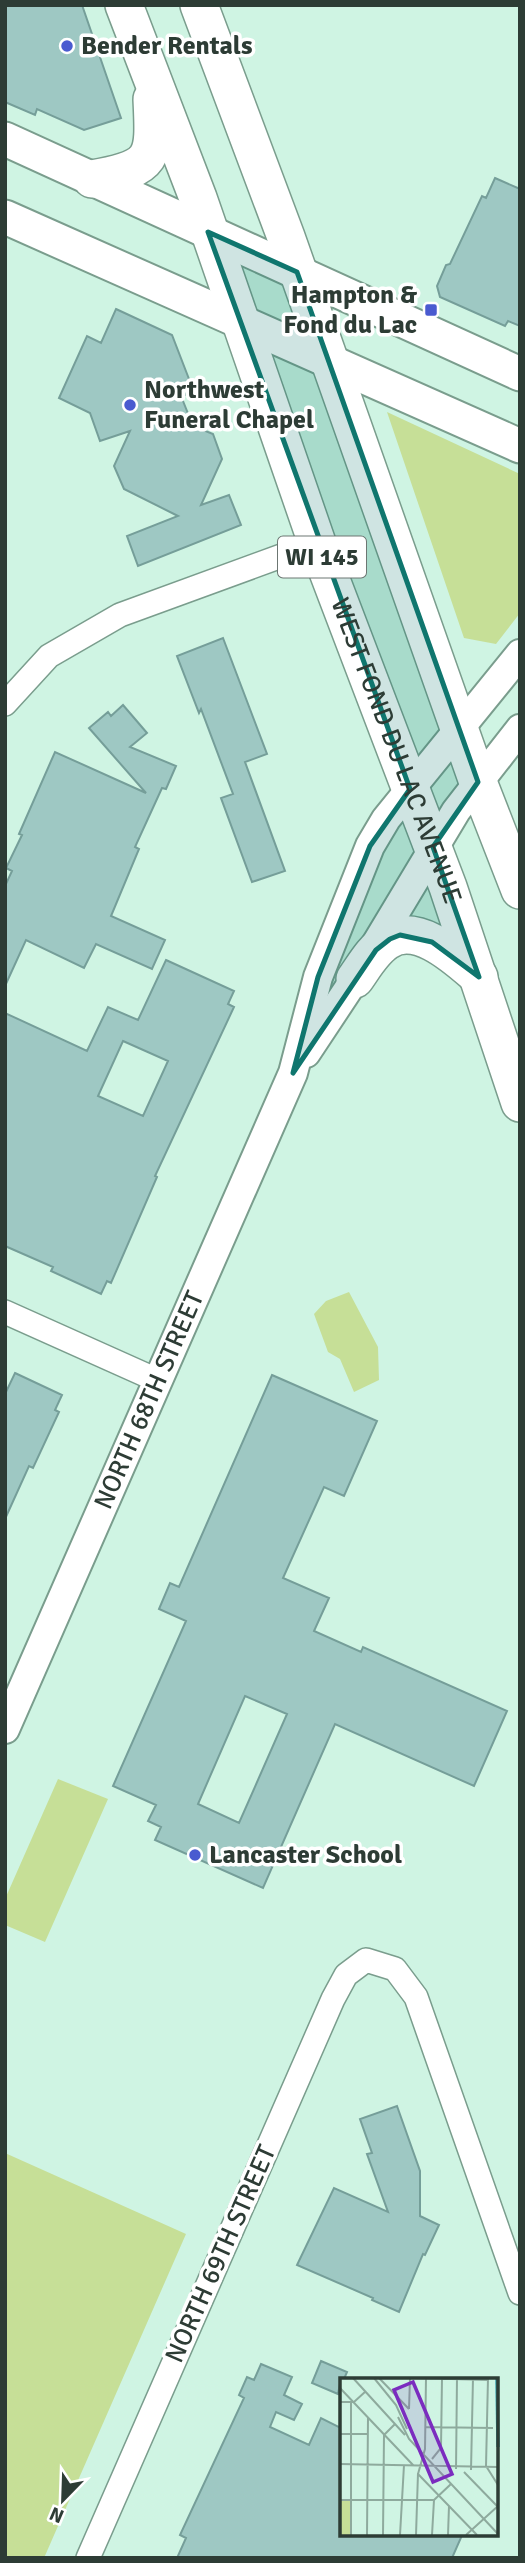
<svg xmlns="http://www.w3.org/2000/svg" width="525" height="2563" font-family="Signika,sans-serif">
	<rect width="100%" height="100%" fill="#cff4e3"/>
	<!-- green -->
	<path fill="#c6df97" d="M387,412l133,62v139l-24,31 -32,-6z
		M349,1292l29,55 1,33 -25,12 -14,-33 -12,-7 -14,-38 12,-13z
		M58,1779l50,20 -63,143 -40,-17v-26z
		M5,2153l181,81 -142,324h-39z"/>
	<!-- building -->
	<path fill="#9ec8c3" stroke="#759e99" stroke-width="2" fill-rule="evenodd" d="M5,5h77l39,113 -37,12 -47,-21 -2,6 -30,-13z
		M495,178l25,11v137l-12,-5 -3,5 -65,-29 -3,-11 9,-21 4,-1 32,-68 4,2z
		M116,309l56,26 22,57 -13,4 12,30 20,8 9,25 -21,46 28,-10 12,30 -103,41 -11,-30 51,-20 -54,-27 -10,-23 16,-35 -30,10 -10,-28 -31,-15 28,-62 14,7z
		M223,638l44,116 -22,8 40,109 -33,11 -31,-84 12,-4 -32,-85 -2,4 -22,-57z
		M123,705l24,28 -17,14 46,19 -10,23 -4,-1 -27,59 4,2 -28,67 54,24 -13,29 -56,-25 -12,24 -58,-28 -21,46v-100l7,-15 -6,-3 16,-33 -3,-1 36,-82 91,41 -57,-65 19,-16 3,4z
		M166,960l68,31 -6,13 6,3 -79,169 2,1 -46,106 -4,-2 -6,13 -50,-23 2,-4 -48,-21v-233l82,38 21,-44 30,13zM123,1041l45,20 -25,55 -45,-20z
		M15,1373l47,22 -7,15 4,2 -26,56 -4,-2 -24,53v-125z
		M272,1375l105,46 -33,75 -20,-9 -41,91 46,20 -15,33 47,21 2,-5 144,64 -33,75 -139,-62 -72,164 -108,-48 6,-13 -13,-6 8,-16 -43,-19 73,-165 -27,-12 11,-26 9,4zM245,1696l42,18 -48,109 -41,-19z
		M397,2106l23,65v45l19,9 -14,30 -2,-1 -24,58 -27,-12 1,-2 -76,-33 37,-77 54,24 -21,-58 5,-1 -12,-34z
		M321,2361l26,11 -3,7h-3l-3,15 -26,-11z
		M261,2364l31,13 -8,18 18,9 -8,16 -18,-8 -6,15 39,18 12,-27 20,10v105h122l-11,25h-275l9,-20 -6,-3 64,-137 -5,-3 8,-18 7,3z"/>
	<g fill="none" stroke-linecap="round" stroke-linejoin="round">
		<defs>
			<path id="minor" d="M5,704l44,-48 71,-41 197,-72
				M5,1312l154,69
				M88,2558l245,-559 13,-24 20,-15 29,9 21,28 104,296"/>
			<g id="tertiary">
				<path d="M306,1053l49,-74 101,-168 64,-82"/>
				<path id="s1" d="M5,1729l288,-656 25,-96 52,-131 16,-27 134,-165"/>
			</g>
			<path id="secondary" d="M5,139l515,235
				M5,217l515,229"/>
			<g id="primary">
				<path id="s2" d="M124,5l74,193 119,345 131,344 72,216"/>
				<path d="M199,5l87,232 192,545 42,108"/>
				<path d="M92,179c63,-11 63,-20 60,-80"/>
				<path d="M355,979c10,-14 18,-29 32,-38 30,-21 71,18 92,36"/>
			</g>
		</defs>
		<!-- minor casing -->
		<use href="#minor" stroke="#7a9d8d" stroke-width="26"/>
		<!-- tertiary casing -->
		<use href="#tertiary" stroke="#7a9d8d" stroke-width="32"/>
		<!-- secondary casing -->
		<use href="#secondary" stroke="#7a9d8d" stroke-width="37"/>
		<!-- primary casing -->
		<use href="#primary" stroke="#7a9d8d" stroke-width="40"/>
		<!-- minor -->
		<use href="#minor" stroke="#fff" stroke-width="23"/>
		<!-- tertiary -->
		<use href="#tertiary" stroke="#fff" stroke-width="28"/>
		<!-- secondary -->
		<use href="#secondary" stroke="#fff" stroke-width="33"/>
		<!-- primary -->
		<use href="#primary" stroke="#fff" stroke-width="37"/>
	</g>
	<!-- marked area -->
	<path fill="#0f766e" fill-opacity="0.2" stroke="#0f766e" stroke-width="5" stroke-linejoin="round" d="M208,232l89,40 181,510 -45,65 46,130 -47,-35 -32,-7 -10,4 -14,11 -83,123 25,-96 52,-131 40,-57z"/>
	<!-- markers -->
	<g fill="#4a5bd0" stroke="#fff" stroke-width="2.5">
		<circle cx="67" cy="46" r="7"/>
		<rect x="424" y="303" width="14" height="14" rx="3.5"/>
		<circle cx="130" cy="405" r="7"/>
		<circle cx="195" cy="1855" r="7"/>
	</g>
	<g text-anchor="middle" dominant-baseline="central" stroke-width="7" stroke-linejoin="round" paint-order="stroke">
		<!-- shield labels -->
		<rect fill="#fff" stroke="#6c7672" stroke-width="2" x="278" y="536.5" width="88" height="41" rx="5"/>
		<g font-size="24" font-weight="bold" fill="#2d3c35">
			<text x="322" y="557">WI 145</text>
		</g>
		<!-- poi labels -->
		<g font-size="26" font-weight="bold" fill="#2d3c35" stroke="#fff" text-anchor="start">
			<text x="81" y="46">Bender Rentals</text>
			<text x="417" y="295" text-anchor="end">Hampton &amp;<tspan x="417" dy="30">Fond du Lac</tspan></text>
			<text x="144" y="390">Northwest<tspan x="144" dy="30">Funeral Chapel</tspan></text>
			<text x="209" y="1855">Lancaster School</text>
		</g>
		<!-- street labels -->
		<g font-size="26" fill="#2d3c35" stroke="#fff">
			<text stroke="none"><textPath href="#s2" startOffset="794">WEST FOND DU LAC AVENUE</textPath></text>
			<text stroke="none"><textPath href="#s1" startOffset="359">NORTH 68TH STREET</textPath></text>
			<text transform="translate(221 2254) rotate(-66)">NORTH 69TH STREET</text>
		</g>
	</g>
	<!-- overview -->
	<g transform="translate(340 2378)">
		<rect width="158" height="158" fill="#cff4e3"/>
		<path d="M0,123h10v34h-10z" fill="#c6df97"/>
		<path fill="none" stroke="#319cab" stroke-width="3.5" d="M157,0l1,69"/>
		<path fill="none" stroke="#8eaa9d" stroke-width="2" d="M13,0l52,57M34,0l22,27 11,24M39,0l30,31M75,0l73,2M148,0l-2,88 12,19M0,10l73,77M0,24h14l12,-11M69,31l1,-31M58,39l11,22 89,95M85,49l68,1M0,56h27M92,81l9,-11 1,-70M0,86l158,3M116,91l1,-91M131,92l2,-92M124,94l34,35M78,96l7,-25 1,-71M78,96l59,61M0,122h94M94,122l17,-16M11,157v-133M27,157l1,-118M43,157l1,-100 11,-11M60,157l4,-70M76,157l2,-62M92,157l2,-35M108,157l1,-29M126,157l32,-29"/>
		<path fill="#7b2cbf" fill-opacity="0.15" stroke="#7b2cbf" stroke-width="3.5" d="M73,4l39,92 -19,8 -39,-92z"/>
		<rect width="158" height="158" fill="none" stroke="#2d3c35" stroke-width="3.5"/>
	</g>
	<!-- border -->
	<rect width="525" height="2563" fill="none" stroke="#2d3c35" stroke-width="14"/>
	<!-- north arrow -->
	<g transform="translate(63 2500) rotate(203)" stroke="#ffffff" stroke-width="5" paint-order="stroke">
	<path d="M0-5L12 26L0 18L-12 26Z" fill="#2d3c35"/>
	<text y="-10" font-size="19" font-weight="bold" text-anchor="middle" fill="#2d3c35">N</text>
	</g>
</svg>
